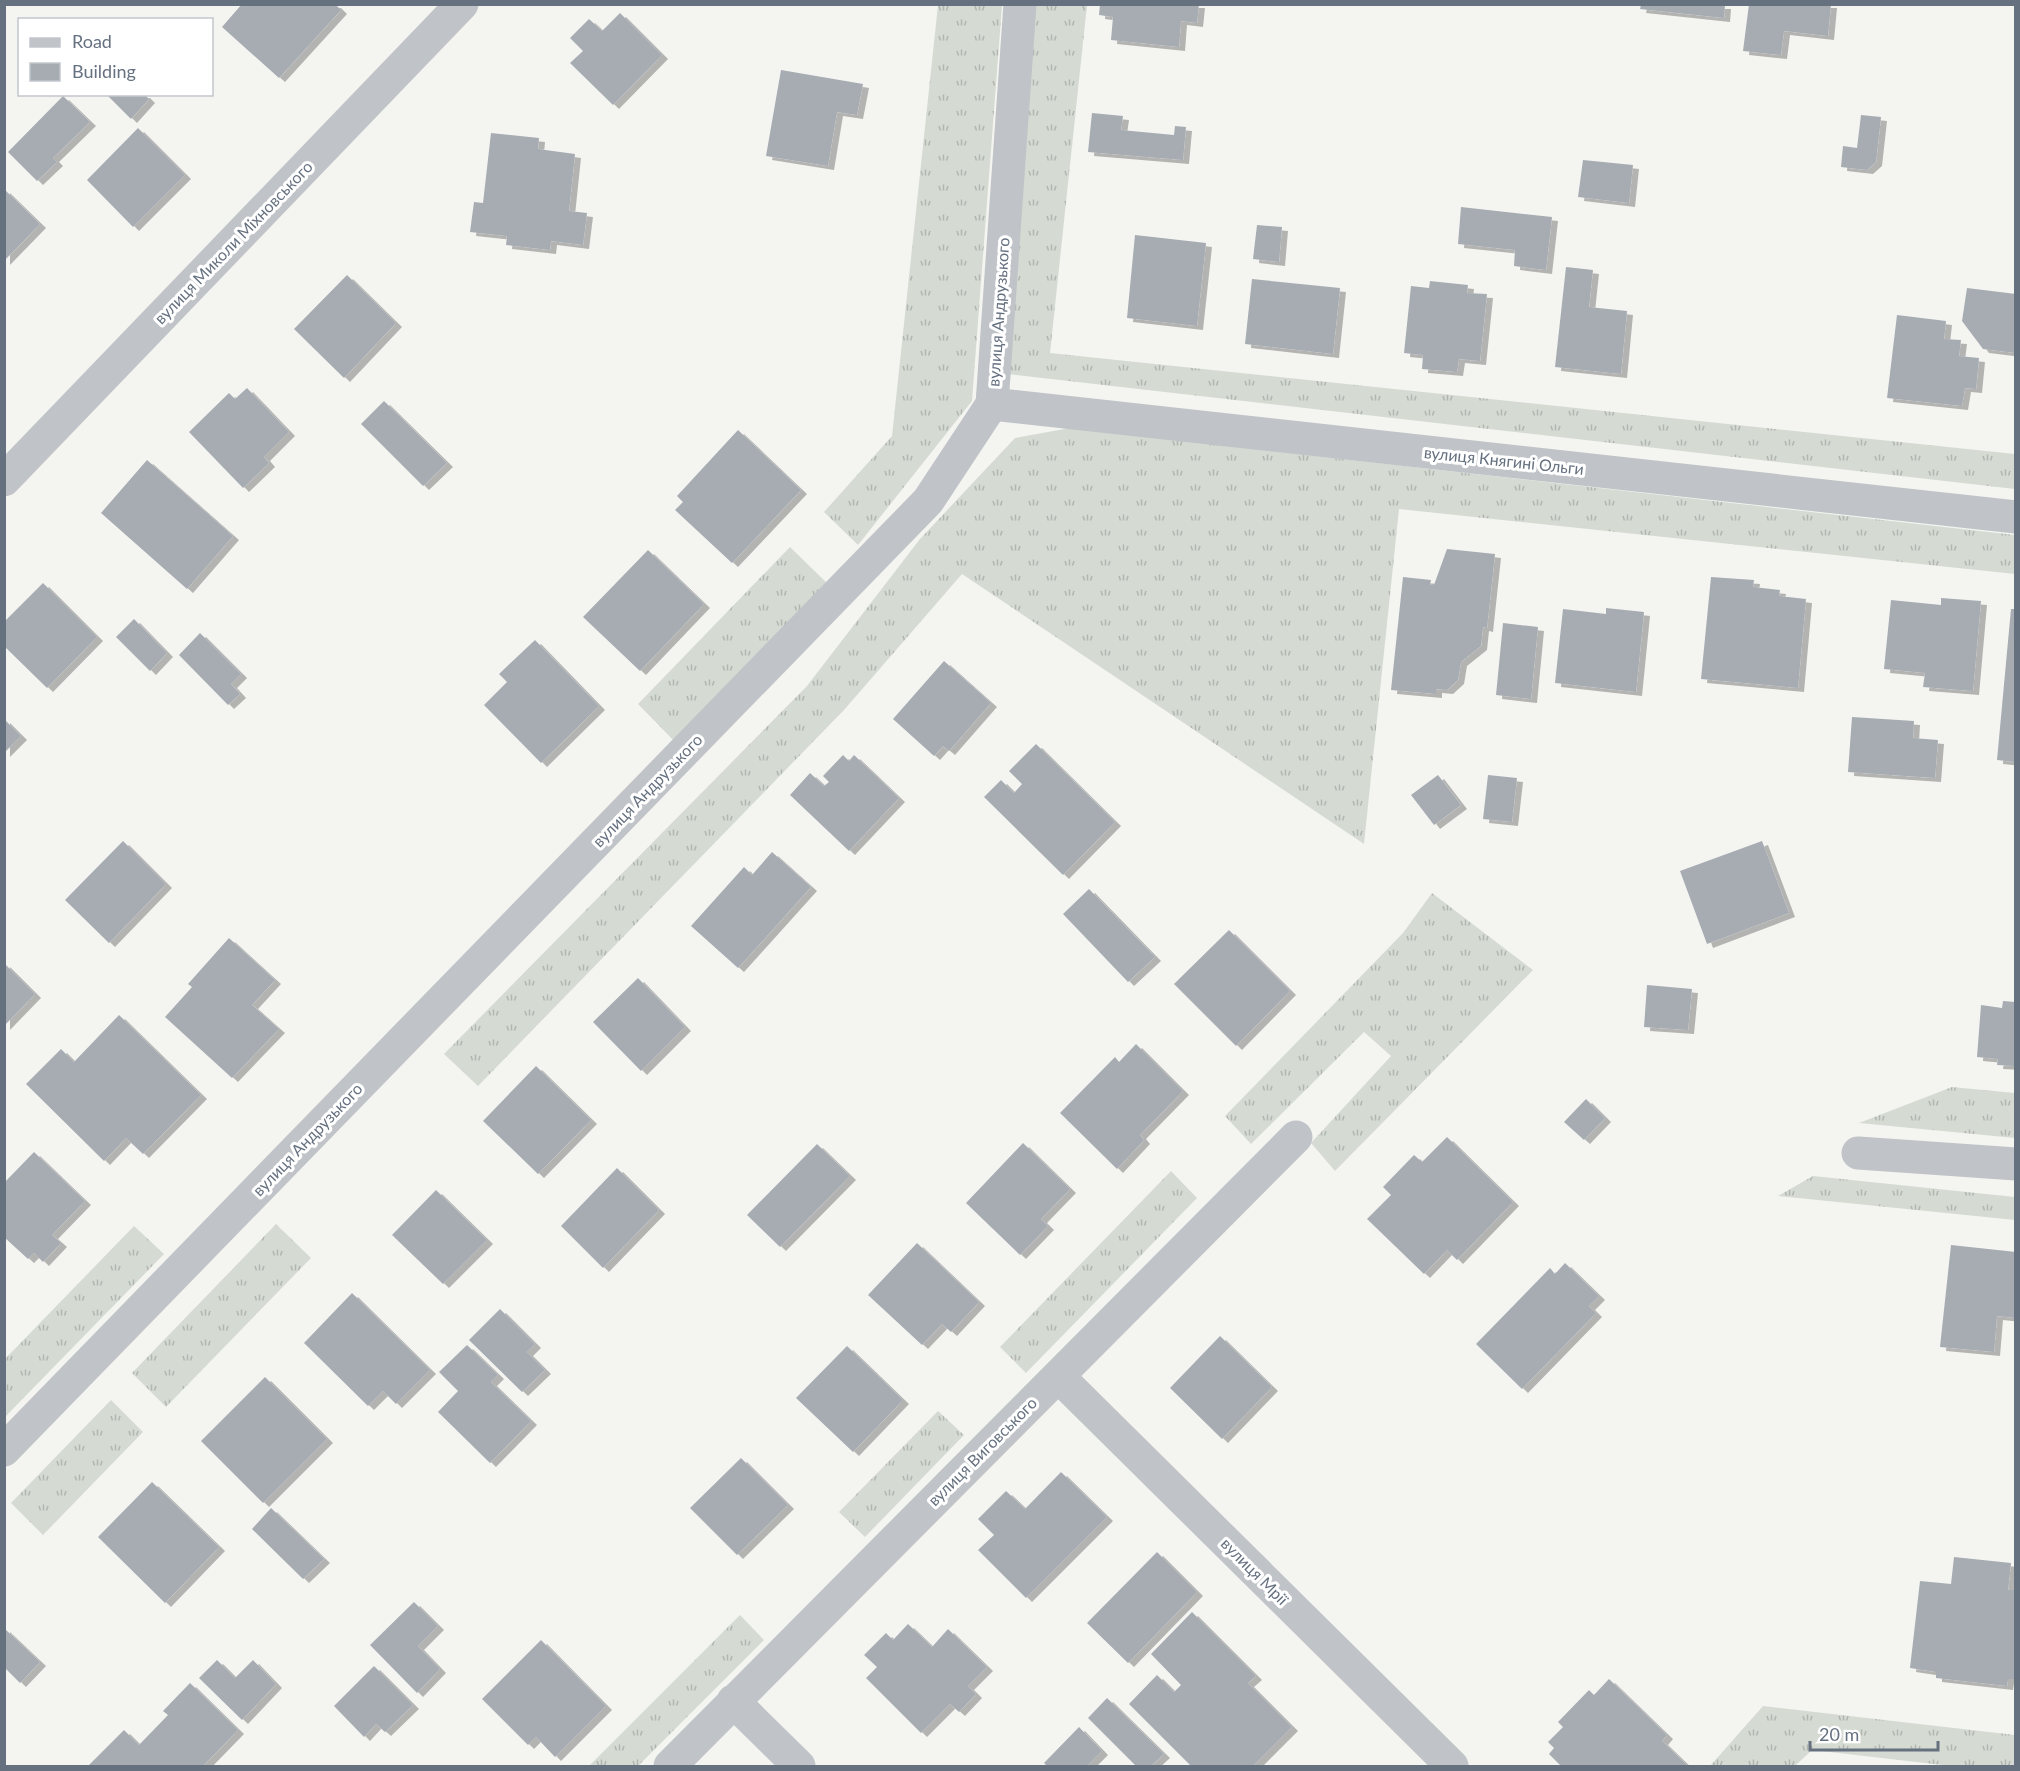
<svg xmlns="http://www.w3.org/2000/svg" width="2020" height="1771" font-family="Lato,sans-serif">
	<defs>
		<pattern id="grass-tufts" width="24" height="20" patternUnits="userSpaceOnUse" patternTransform="scale(1.5)"><rect width="24" height="20" fill="#d5dbd3"/><path d="M3 7l-1-3M5 7V3M7 7l1-3M15 17l-1-3M17 17v-4M19 17l1-3" fill="none" stroke="#b1b6b0"/></pattern>
		<filter id="shadow"><feDropShadow dx="6" dy="4" stdDeviation="0" flood-color="#0004"/></filter>
	</defs>
	<rect width="100%" height="100%" fill="#f4f5f1"/>
	<!-- grass -->
	<path fill="url(#grass-tufts)" d="M938,5h64l-30,396 -114,144 -34,-33 68,-76z
		M1035,5h52l-37,348 965,101v35l-1008,-115z
		M1070,428l945,107v39l-616,-65 -35,335 -402,-270 -118,136 -366,376 -34,-32 363,-368 113,-147 95,-101z
		M790,547l40,39 -153,158 -39,-40z
		M1432,893l101,77 -198,201 -24,-28 80,-87 -27,-24 -113,112 -26,-28 178,-183z
		M1952,1087l63,6v45l-156,-15z
		M1171,1171l26,27 -171,175 -26,-26z
		M1813,1176l202,21v23l-237,-24z
		M276,1224l35,34 -145,149 -34,-34z
		M134,1226l30,28 -159,163v-58z
		M111,1400l32,32 -100,103 -32,-32z
		M938,1411l26,24 -99,102 -26,-25z
		M740,1615l24,25 -126,126h-49z
		M1763,1706l252,29v31h-64l-139,-16 -17,16h-85z"/>
	<!-- building -->
	<path fill="#a7acb3" filter="url(#shadow)" d="M242,4h93l6,6 -62,68 -57,-51z
		M1100,4h99l-2,19 -16,-2 -2,26 -68,-7 2,-23 -14,-2z
		M1749,4h82l-3,32 -44,-5 -3,24 -38,-4z
		M1641,5h84l-1,13 -84,-9z
		M620,13l42,42 -49,50 -43,-42 13,-12 -13,-13 19,-19 13,12z
		M781,70l82,14 -6,31 -20,-3 -9,54 -62,-10z
		M106,94h38l5,5 -18,20z
		M63,96l27,26 -37,36 4,4 -20,19 -29,-29z
		M1092,113l31,3 -2,14 53,5 1,-9 11,1 -3,33 -95,-8z
		M1861,115l20,2 -5,45 -9,8 -26,-3 2,-21 14,2z
		M138,128l47,47 -52,52 -46,-47z
		M491,133l48,5 -1,11 37,5 -6,57 18,2 -4,32 -32,-4 -1,9 -44,-5 1,-9 -37,-4 4,-30 9,1z
		M1583,160l50,5 -4,38 -51,-6z
		M4,189l36,35 -36,37z
		M1461,207l91,10 -6,53 -32,-4 1,-16 -57,-6z
		M1257,225l25,2 -3,35 -26,-3z
		M1135,235l71,8 -9,83 -70,-8z
		M1566,267l27,3 -4,37 38,4 -6,63 -66,-7z
		M347,275l49,48 -52,55 -50,-49z
		M1252,279l88,9 -7,66 -88,-10z
		M1430,281l38,4 -1,8 20,1 -7,67 -21,-2 -2,13 -35,-3 1,-14 -19,-2 7,-67 18,2z
		M1967,288l49,6v59l-33,-4 -21,-28z
		M1897,315l49,6 -2,18 17,1 -2,16 20,2 -3,31 -11,-1 -3,18 -75,-8z
		M247,388l42,44 -25,25 5,6 -26,25 -54,-56 40,-39 6,6z
		M384,401l63,62 -24,23 -62,-62z
		M738,430l63,60 -69,73 -57,-53 8,-8 -6,-6z
		M147,460l86,76 -46,53 -86,-76z
		M1447,549l48,5 -8,74 -4,-1 -2,19 -20,16 -3,18 -11,10 -11,-1v5l-45,-4 12,-113 28,3 -1,5h4z
		M648,550l56,54 -64,67 -57,-54z
		M1711,577l43,3 -1,7 27,3 -1,6 27,3 -8,89 -97,-9z
		M43,583l54,54 -50,51 -43,-42v-24z
		M1941,598l40,3 -8,90 -50,-4 2,-14 -41,-4 7,-69 50,5z
		M1606,608l38,4 -8,80 -81,-9 8,-74 43,5z
		M2011,609h5v153l-19,-2z
		M134,619l33,34 -17,18 -34,-34z
		M1503,623l35,4 -7,72 -35,-4z
		M200,633l41,41 -10,10 9,10 -12,11 -49,-50z
		M535,640l64,66 -58,57 -57,-58 23,-23 -8,-8z
		M944,661l47,42 -42,48 -6,-5 -9,10 -41,-37z
		M1852,717l62,4 -1,17 25,2 -3,38 -87,-6z
		M4,719l17,17 -17,17z
		M1036,744l79,78 -52,53 -79,-78 17,-17 13,13 8,-9 -13,-13z
		M843,755l6,6 5,-6 45,43 -50,53 -59,-56 20,-22 14,13 5,-4 -6,-6z
		M1438,775l23,30 -27,20 -23,-30z
		M1488,775l29,3 -5,44 -29,-3z
		M123,841l43,43 -57,59 -44,-43z
		M1762,841l27,72 -82,31 -27,-73z
		M772,852l39,35 -73,81 -47,-42 53,-59 8,8z
		M1089,889l66,68 -27,25 -65,-68z
		M1229,930l61,61 -54,55 -62,-62z
		M229,938l46,42 -23,25 27,24 -47,49 -67,-61 27,-30 -4,-3z
		M4,963l31,31 -31,32z
		M638,978l47,49 -44,44 -48,-49z
		M1647,985l45,4 -4,41 -44,-3z
		M2003,1001l13,1v64l-19,-1 1,-6 -21,-2 4,-52 21,3z
		M119,1015l82,80 -58,59 -17,-16 -22,23 -78,-77 35,-35 13,13z
		M1136,1044l47,47 -43,44 4,5 -27,29 -57,-56 55,-56 4,5z
		M536,1066l55,54 -53,54 -55,-53z
		M1586,1099l19,19 -21,22 -20,-18z
		M1447,1137l66,65 -56,58 -10,-10 -23,24 -57,-55 24,-24 -8,-8 31,-32 8,7z
		M1023,1143l47,46 -29,30 7,7 -28,29 -54,-52z
		M817,1144l33,32 -70,71 -33,-32z
		M34,1152l51,49 -33,34 9,8 -18,19 -9,-9 -6,6 -24,-22v-54z
		M617,1168l42,42 -56,58 -42,-42z
		M436,1190l51,50 -44,44 -51,-49z
		M917,1243l62,59 -28,30 -9,-8 -20,21 -54,-50z
		M1951,1245l65,7v66l-19,-2 -3,36 -54,-5z
		M1565,1263l34,33 -10,10 7,7 -74,76 -46,-45 74,-76 5,6z
		M352,1293l78,77 -34,34 -13,-13 -15,15 -64,-63z
		M500,1309l35,35 -8,8 18,18 -23,22 -53,-52z
		M1220,1336l52,51 -50,52 -52,-51z
		M467,1345l31,30 -7,7 40,39 -41,42 -52,-51 20,-21 -19,-19z
		M847,1346l56,54 -50,52 -57,-54z
		M265,1377l62,62 -64,64 -62,-62z
		M741,1458l47,47 -51,50 -47,-47z
		M1061,1472l46,45 -81,81 -48,-48 16,-15 -16,-16 28,-28 19,18z
		M152,1482l67,65 -54,56 -67,-66z
		M271,1508l53,51 -21,20 -51,-50z
		M1157,1552l40,40 -69,71 -41,-40z
		M1954,1557l57,6 -3,27h8v89h-8l-1,7 -71,-8v-6l-26,-4 10,-87 31,3z
		M414,1602l24,24 -20,20 22,23 -23,24 -47,-48z
		M1192,1612l64,64 -8,7 44,44 -39,39h-62l-62,-62 28,-29 17,17 7,-7 -30,-31z
		M908,1624l24,23 16,-18 39,38 -19,19 8,8 -17,18 -9,-8 -29,29 -55,-55 11,-11 -13,-12 22,-22 7,7z
		M4,1628l36,34 -20,21 -16,-16z
		M541,1640l65,66 -51,51 -19,-20 -8,8 -46,-46z
		M217,1660l18,18 18,-18 23,24 -34,36 -43,-42z
		M374,1666l39,39 -28,27 -9,-8 -12,13 -30,-31z
		M1609,1679l58,56 -5,6 26,25h-127l-12,-12 5,-6 -6,-6 15,-15 -5,-5 31,-32 5,5z
		M190,1683l48,47 -35,36h-115l36,-36 15,15 29,-30 -5,-4z
		M1107,1698l57,56 -13,12h-15l-48,-48z
		M1079,1727l23,24 -15,15h-40l-3,-3z"/>
	<g fill="none" stroke-linecap="round" stroke-linejoin="round">
		<!-- minor -->
		<path stroke="#c0c3c7" stroke-width="33" d="M992,404l1024,113
			M4,480l458,-476
			M1858,1153l158,11
			M1058,1376l394,390
			M4,1450l924,-949 64,-97 28,-400
			M733,1701l66,65
			M670,1766l626,-629"/>
	</g>
	<g text-anchor="middle" dominant-baseline="central" stroke-width="6" stroke-linejoin="round" paint-order="stroke">
		<!-- street labels -->
		<g font-size="16" fill="#667180" stroke="#fff">
			<text transform="translate(233 242) rotate(-46)">вулиця Миколи Міхновського</text>
			<text transform="translate(998 312) rotate(-86)">вулиця Андрузького</text>
			<text transform="translate(1504 460) rotate(6)">вулиця Княгині Ольги</text>
			<text transform="translate(647 790) rotate(-46)">вулиця Андрузького</text>
			<text transform="translate(307 1139) rotate(-46)">вулиця Андрузького</text>
			<text transform="translate(982 1451) rotate(-45)">вулиця Виговського</text>
			<text transform="translate(1255 1571) rotate(45)">вулиця Мрії</text>
		</g>
	</g>
	<!-- border -->
	<rect width="2020" height="1771" fill="none" stroke="#667180" stroke-width="12"/>
	<!-- legend -->
	<rect x="18" y="18" width="195" height="78" fill="#ffffff" stroke="#c2c6cc" stroke-width="1.5"/>
	<rect x="30" y="38" width="30" height="9" fill="#c0c3c7" stroke="#c2c6cc" stroke-width="1.5"/>
	<text x="72" y="48" font-size="18" fill="#667180">Road</text>
	<rect x="30" y="63" width="30" height="18" fill="#a7acb3" stroke="#c2c6cc" stroke-width="1.5"/>
	<text x="72" y="78" font-size="18" fill="#667180">Building</text>
	<!-- scale -->
	<path d="M1810 1741v9h128v-9" fill="none" stroke="#667180" stroke-width="3"/>
	<text x="1819" y="1741" font-size="18" fill="#667180" stroke="#ffffff" stroke-width="4.5" paint-order="stroke">20 m</text>
</svg>
